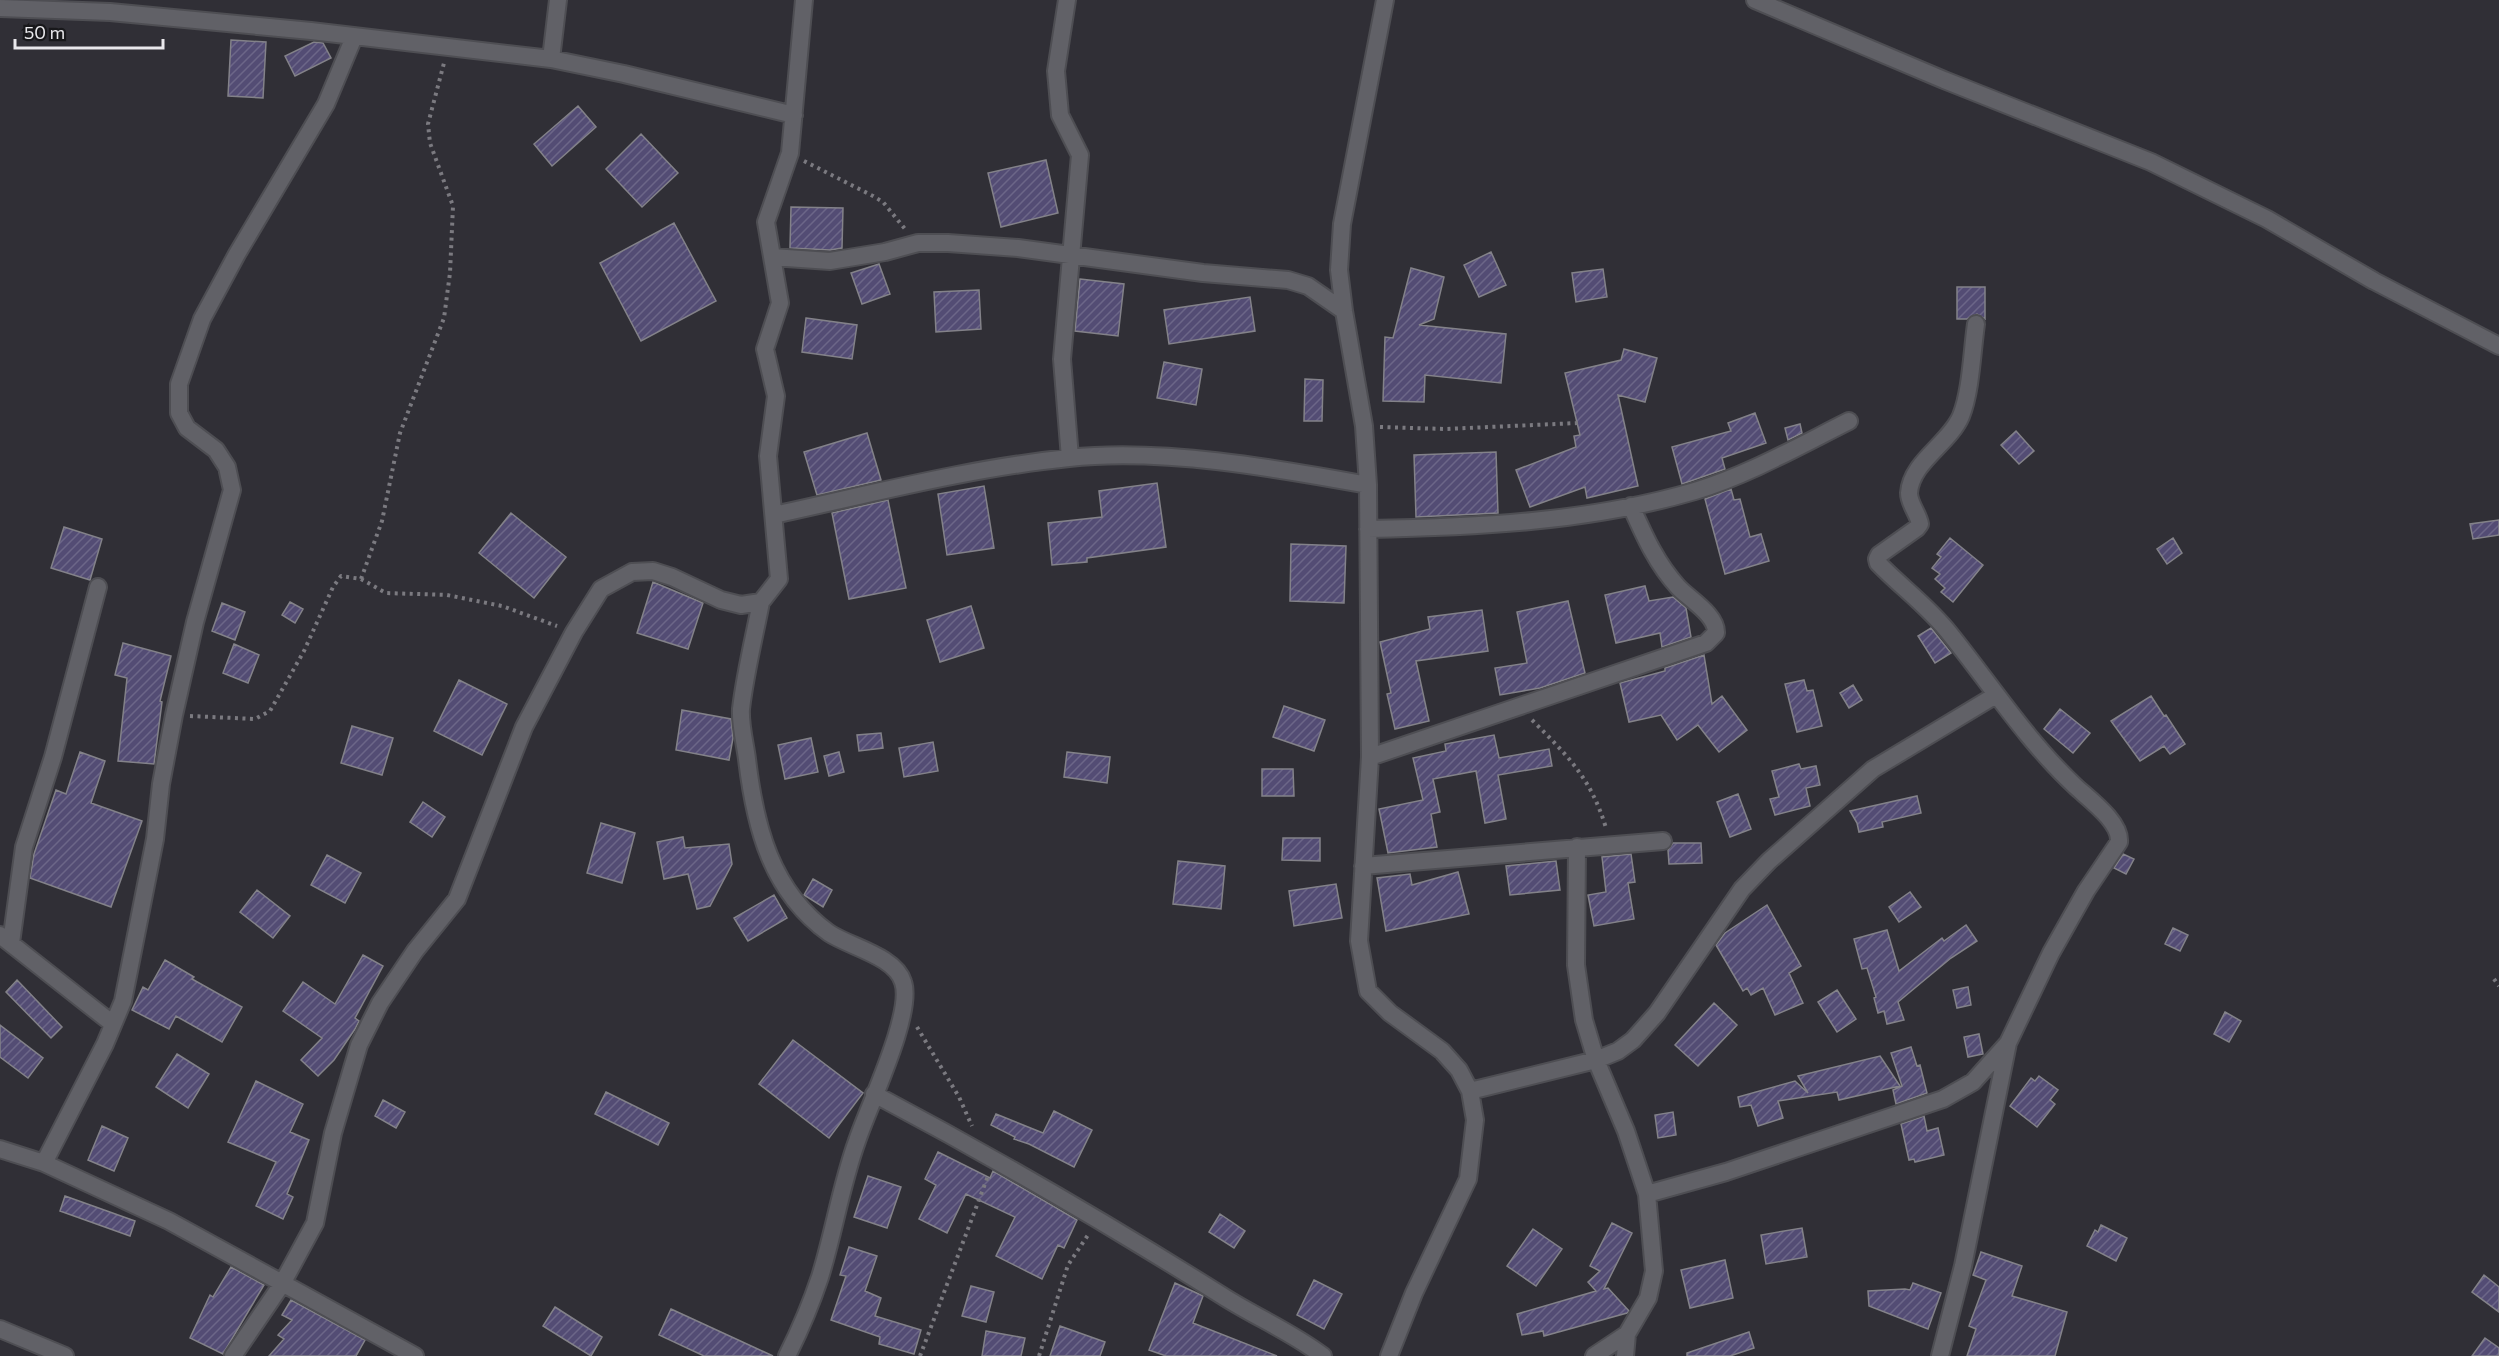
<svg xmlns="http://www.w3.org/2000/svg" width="2499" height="1356" font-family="Commissioner,sans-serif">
	<defs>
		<pattern id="building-hatch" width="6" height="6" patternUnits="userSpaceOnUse" patternTransform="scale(1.5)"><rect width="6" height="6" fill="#534c74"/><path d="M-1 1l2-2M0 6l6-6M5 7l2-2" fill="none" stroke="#6c6688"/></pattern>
	</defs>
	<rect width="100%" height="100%" fill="#302f36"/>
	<!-- building -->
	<path fill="url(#building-hatch)" stroke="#838289" stroke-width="1.5" d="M231,40l35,2 -3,56 -35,-2z
		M314,42l9,1 8,15 -36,18 -10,-20z
		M578,106l18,21 -44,39 -18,-22z
		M641,134l37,39 -36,34 -36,-38z
		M1046,160l12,53 -57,14 -13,-54z
		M791,207l52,1 -1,40 -12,2 -40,-2z
		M674,223l42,78 -75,40 -41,-78z
		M1491,252l15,33 -27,12 -15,-32z
		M879,264l11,30 -28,10 -11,-31z
		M1411,268l33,9 -10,42 -15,6 87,9 -5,49 -76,-8 -1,27 -41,-1 2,-64 8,1z
		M1603,269l4,28 -31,5 -4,-29z
		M1080,279l44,5 -6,52 -43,-5z
		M1957,287h28v32l-8,-5 -10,5h-10z
		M979,290l2,39 -45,3 -2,-40z
		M1250,297l5,34 -86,13 -5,-34z
		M806,318l51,7 -5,34 -50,-7z
		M1624,349l33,9 -12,44 -27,-7 20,91 -51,12 -2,-11 -55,20 -14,-37 60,-23 -2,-11 6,-1 -15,-62 56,-13z
		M1164,362l38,7 -6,36 -39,-7z
		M1305,379l18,1 -1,41h-18z
		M1755,413l11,30 -44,15 3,11 -43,15 -10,-37 59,-16 -3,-8z
		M1800,424l2,9 -14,7 -3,-12z
		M2016,431l18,20 -15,13 -18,-19z
		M867,433l14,47 -64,15 -13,-43z
		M1496,452l2,61 -82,4 -2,-62z
		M1157,483l9,64 -79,11v4l-35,3 -4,-42 54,-6 -3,-26z
		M984,486l10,62 -47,7 -9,-61z
		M1731,489l3,11 6,-1 10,38 11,-3 8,27 -44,13 -20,-75z
		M888,500l18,88 -57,11 -17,-86z
		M511,513l55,44 -32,41 -55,-45z
		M2499,520v15l-26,4 -3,-15z
		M64,527l38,12 -12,41 -39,-12z
		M1950,538l33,27 -30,37 -12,-10 4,-4 -10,-9 5,-5 -8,-6 9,-11 -4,-3z
		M2173,538l9,15 -15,11 -10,-15z
		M1291,544l55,2 -2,57 -54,-2z
		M653,582l50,21 -15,46 -51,-16z
		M1645,586l4,15 24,-4 13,11 5,29 -29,10 -2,-14 -44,10 -11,-48z
		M1568,601l17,72 -45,15 -40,7 -5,-27 32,-5 -10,-51z
		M290,602l13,7 -8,14 -13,-8z
		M222,603l23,9 -10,28 -23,-9z
		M971,606l13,42 -44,14 -13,-42z
		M1482,610l6,41 -72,10 13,60 -34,8 -8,-35 4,-1 -11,-51 50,-13 -2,-12z
		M1931,628l20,25 -16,10 -17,-27z
		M123,643l48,13 -11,45 2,1 -8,62 -36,-3 9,-83 -12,-3z
		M234,644l25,11 -11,28 -25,-10z
		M1704,655l8,49 10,-8 25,34 -28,22 -21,-27 -21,15 -16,-25 -32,7 -9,-39 45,-12v-3z
		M459,680l48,24 -25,51 -48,-24z
		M1804,680l3,11 6,-1 9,36 -25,6 -12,-48z
		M1853,685l9,15 -13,8 -9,-15z
		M2151,696l13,20 2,-1 19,29 -15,10 -6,-8 -24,15 -29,-40z
		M1284,706l41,14 -11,31 -41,-14z
		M2060,709l30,24 -17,20 -29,-24z
		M682,710l49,9 2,19 -4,22 -53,-10z
		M352,726l41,12 -11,37 -41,-12z
		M881,733l2,15 -24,3 -2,-16z
		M1494,735l5,23 50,-9 3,17 -54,9 8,44 -21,4 -9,-52 -43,8 7,33 -9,2 6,33 -49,6 -9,-44 44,-9 -10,-42 33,-7 -1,-7z
		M811,738l7,34 -33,7 -7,-34z
		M933,742l5,29 -34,6 -5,-29z
		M80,752l25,9 -14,42 51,18 -31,86 -81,-29 4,-24 22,-64 10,4z
		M839,752l5,20 -15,4 -5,-20z
		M1067,752l43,5 -3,26 -43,-6z
		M1799,764l2,5 15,-3 4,19 -14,3 4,18 -35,9 -5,-16 9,-2 -7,-26z
		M1262,769h31l1,27h-32z
		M1738,794l13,35 -21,8 -13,-35z
		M1917,796l4,17 -39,9 1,5 -24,5 -2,-9 -7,-12z
		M423,802l22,15 -13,20 -22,-15z
		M601,823l34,10 -13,50 -35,-10z
		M683,837l2,11 44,-4 3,20 -22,42 -13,3 -9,-35 -24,5 -7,-37z
		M1283,838h37v23l-38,-1z
		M1673,843h28l1,20 -33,1 -1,-14z
		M1631,854l4,28 -7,1 6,36 -40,7 -6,-31 18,-3 -4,-35z
		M2123,854l11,5 -8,15 -12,-6z
		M327,855l34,18 -16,30 -34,-18z
		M1178,861l47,5 -4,43 -48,-5z
		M1556,861l4,29 -50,5 -4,-29z
		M1458,872l11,42 -83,17 -9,-53 33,-4 2,11z
		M813,879l19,11 -9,17 -19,-12z
		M1336,884l6,34 -48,8 -5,-35z
		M257,890l33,26 -17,22 -33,-26z
		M1910,892l11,15 -22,15 -10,-15z
		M774,895l13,23 -39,23 -14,-23z
		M1767,905l34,61 -12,7 14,30 -28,12 -12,-27 -12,7 -4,-7 -4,3 -27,-46 9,-12z
		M1966,925l11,16 -26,17 -53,44 6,18 -17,4 -3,-13 -6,2 -4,-15 2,-1 -9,-29 -5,1 -8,-30 33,-9 12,41 43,-33 2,3z
		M2173,928l15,7 -8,16 -15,-7z
		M363,955l20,11 -28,52 4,3 -4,8 -21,31 -16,16 -17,-16 21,-22 -39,-27 20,-29 32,22z
		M165,960l29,17 -2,2 50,28 -20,35 -46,-26 -7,13 -37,-19 11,-23 5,3z
		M17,980l45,47 -11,11 -45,-46z
		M1968,987l3,18 -14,3 -4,-18z
		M1837,990l19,29 -19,13 -19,-30z
		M1714,1003l23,22 -39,41 -23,-21z
		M2225,1012l16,9 -12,21 -15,-8z
		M0,1025l43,33 -15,20 -28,-21z
		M1979,1034l4,20 -15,3 -4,-20z
		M793,1040l70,53 -34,45 -70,-54z
		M1911,1047l6,19 3,-1 7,28 -31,11 -3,-14 9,-4 -11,-33z
		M177,1054l32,20 -21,34 -32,-21z
		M1880,1056l20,30 -61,14 -2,-8 -59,9 5,17 -25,8 -7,-21 -11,2 -2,-10 57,-16 13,12 -10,-17z
		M2039,1076l19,14 -8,10 5,4 -18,23 -27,-21 21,-28 4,3z
		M256,1081l47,23 -13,28 19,8 -22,54 6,3 -10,22 -27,-13 20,-44 -48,-20z
		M606,1092l63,31 -11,22 -63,-31z
		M383,1100l22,12 -9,16 -21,-12z
		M1054,1111l38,19 -18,37 -45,-23 -15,-5 1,-2 -24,-12 5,-11 47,19z
		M1673,1112l3,23 -18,3 -3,-23z
		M1924,1116l3,15 11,-3 6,27 -29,7 -1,-3 -5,1 -8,-36z
		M102,1126l26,12 -14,33 -26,-11z
		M938,1152l52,26 3,-7 84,49 -13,28 -6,-3 -16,34 -46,-23 19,-39 -49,-23 -19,39 -28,-14 17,-34 -11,-6z
		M868,1176l33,11 -14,41 -33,-11z
		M65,1196l70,25 -5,15 -70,-25z
		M1220,1214l25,17 -11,17 -25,-16z
		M1612,1223l20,10 -28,56 4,-1 21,23 -2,2 -83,23 -1,-5 -21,4 -5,-21 79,-23 -8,-9 12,-11 -10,-5z
		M2101,1225l26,13 -11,23 -29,-15 8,-16 3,2z
		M1802,1228l5,29 -41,7 -5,-29z
		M1533,1229l29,20 -26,37 -29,-20z
		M849,1247l28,9 -12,35 16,7 -6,18 46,14 -7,24 -35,-10 1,-7 -49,-17 15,-44 -6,-1z
		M1981,1252l41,14 -10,30 55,16 -12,44h-88l9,-27 -7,-3 17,-46 -13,-5z
		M1725,1260l8,38 -43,10 -9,-38z
		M231,1267l33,18 -41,69 -33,-16 20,-43 3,2z
		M2484,1275l15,12v25l-27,-20z
		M1314,1280l28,14 -18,35 -27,-14z
		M1175,1283l28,13 -10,27 84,33h-111l-17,-6z
		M1913,1283l28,10 -13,36 -59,-23 -1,-15 37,-2 5,1z
		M971,1286l23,6 -8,30 -24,-6z
		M291,1300l74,40 -9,16h-87l15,-17 -6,-4 14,-15 -10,-5z
		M555,1307l47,30 -11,19 -48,-30z
		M671,1309l102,47h-69l-45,-21z
		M1060,1326l45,16 -5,14h-50z
		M986,1331l39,7 -4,18h-39z
		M1749,1332l5,16 -24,8h-43v-3z
		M2485,1338l14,10v8h-27z"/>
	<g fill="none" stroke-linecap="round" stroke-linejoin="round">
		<defs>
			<path id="minor" d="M1067,0l-11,71 4,44 20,40 -18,204 8,99
				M1385,0l-43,224 -3,46 5,41 20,115 4,59 2,272 -11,184 9,50 22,22 52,38 17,19 11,21 5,29 -7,59 -54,114 -25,63
				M1755,0l189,80 207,82 116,57 107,62 125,65
				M0,8l110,4 201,19 240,28 73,15 170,41
				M551,59l7,-59
				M772,257l58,4 55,-9 33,-9h30l70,5 185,25 85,7 20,6 36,25
				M774,515c97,-21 196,-47 295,-57 93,-10 207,10 299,27
				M1368,529c109,-2 221,-7 327,-38 53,-16 104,-45 154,-70
				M761,602c-7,36 -16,72 -20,107 -1,16 4,34 6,50 8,68 24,132 82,174 21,14 66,23 74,49 11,31 -35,125 -46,159 -16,44 -23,91 -37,136 -9,27 -20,53 -33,79
				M1370,757l336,-114 10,-10c1,-18 -27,-34 -38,-46 -22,-24 -34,-52 -47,-81
				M1577,847l-1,118 8,55 12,40 30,71 21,63 7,77 -6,27 -21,36 -33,22
				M1363,866l300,-25
				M0,935l113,89
				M11,943l13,-96 29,-90 45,-170
				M1470,1091l126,-31 22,-9 15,-11 24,-27 85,-124 27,-28 104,-92 123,-74
				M874,1094c119,63 234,130 347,201 34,22 69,36 102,61
				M0,1149l44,14 125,58 246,135
				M44,1163l61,-119 18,-43 32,-162 6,-55 13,-69 21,-93 37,-132 -5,-23 -11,-17 -29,-22 -8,-15v-29l23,-65 35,-65 89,-150 28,-67
				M1647,1194l79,-22 217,-73 30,-17 35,-39 43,-90 35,-62 33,-49c2,-20 -30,-43 -44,-56 -48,-45 -84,-101 -125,-152 -21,-27 -49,-47 -72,-71l-1,-4 2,-4 38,-27 3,-4c-2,-11 -11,-20 -11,-31 2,-31 40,-49 52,-77 10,-25 11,-64 15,-92
				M0,1329l65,27
				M233,1356l49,-72 33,-61 18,-90 26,-88 21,-42 35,-52 42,-52 67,-172 50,-95 27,-43 31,-17 21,-1 19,6 49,23 20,5 20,-3 18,-23 -11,-123 8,-60 -11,-47 15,-46 -14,-81 24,-69 14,-153
				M1625,1356l2,-22
				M1940,1356l23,-90 45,-223"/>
		</defs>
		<!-- minor casing -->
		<use href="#minor" stroke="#4e4e53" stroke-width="20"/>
		<!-- path -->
		<path stroke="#7b7a80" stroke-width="4" stroke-dasharray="3 4.5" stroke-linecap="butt" d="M804,161l69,35 10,6 22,27
			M1380,427l65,2 133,-6
			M361,579l21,-58 18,-88 44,-115 6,-45 3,-67 -23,-63 -2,-19 16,-61
			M190,716l65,3 15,-8 34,-60 29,-64 8,-11 20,3 25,14 61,2 55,11 55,20
			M1532,720c35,35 59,58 74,108
			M2494,979l5,7
			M917,1027l42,70 13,29
			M920,1356l68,-180
			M1039,1356l29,-91 20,-30"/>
		<!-- minor -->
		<use href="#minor" stroke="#616167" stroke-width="16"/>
	</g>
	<!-- scale -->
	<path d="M15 39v9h148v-9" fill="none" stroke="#e9e8ec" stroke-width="3"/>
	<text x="24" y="39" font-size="18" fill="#e9e8ec" stroke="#18181b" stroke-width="4.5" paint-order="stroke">50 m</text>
</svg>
